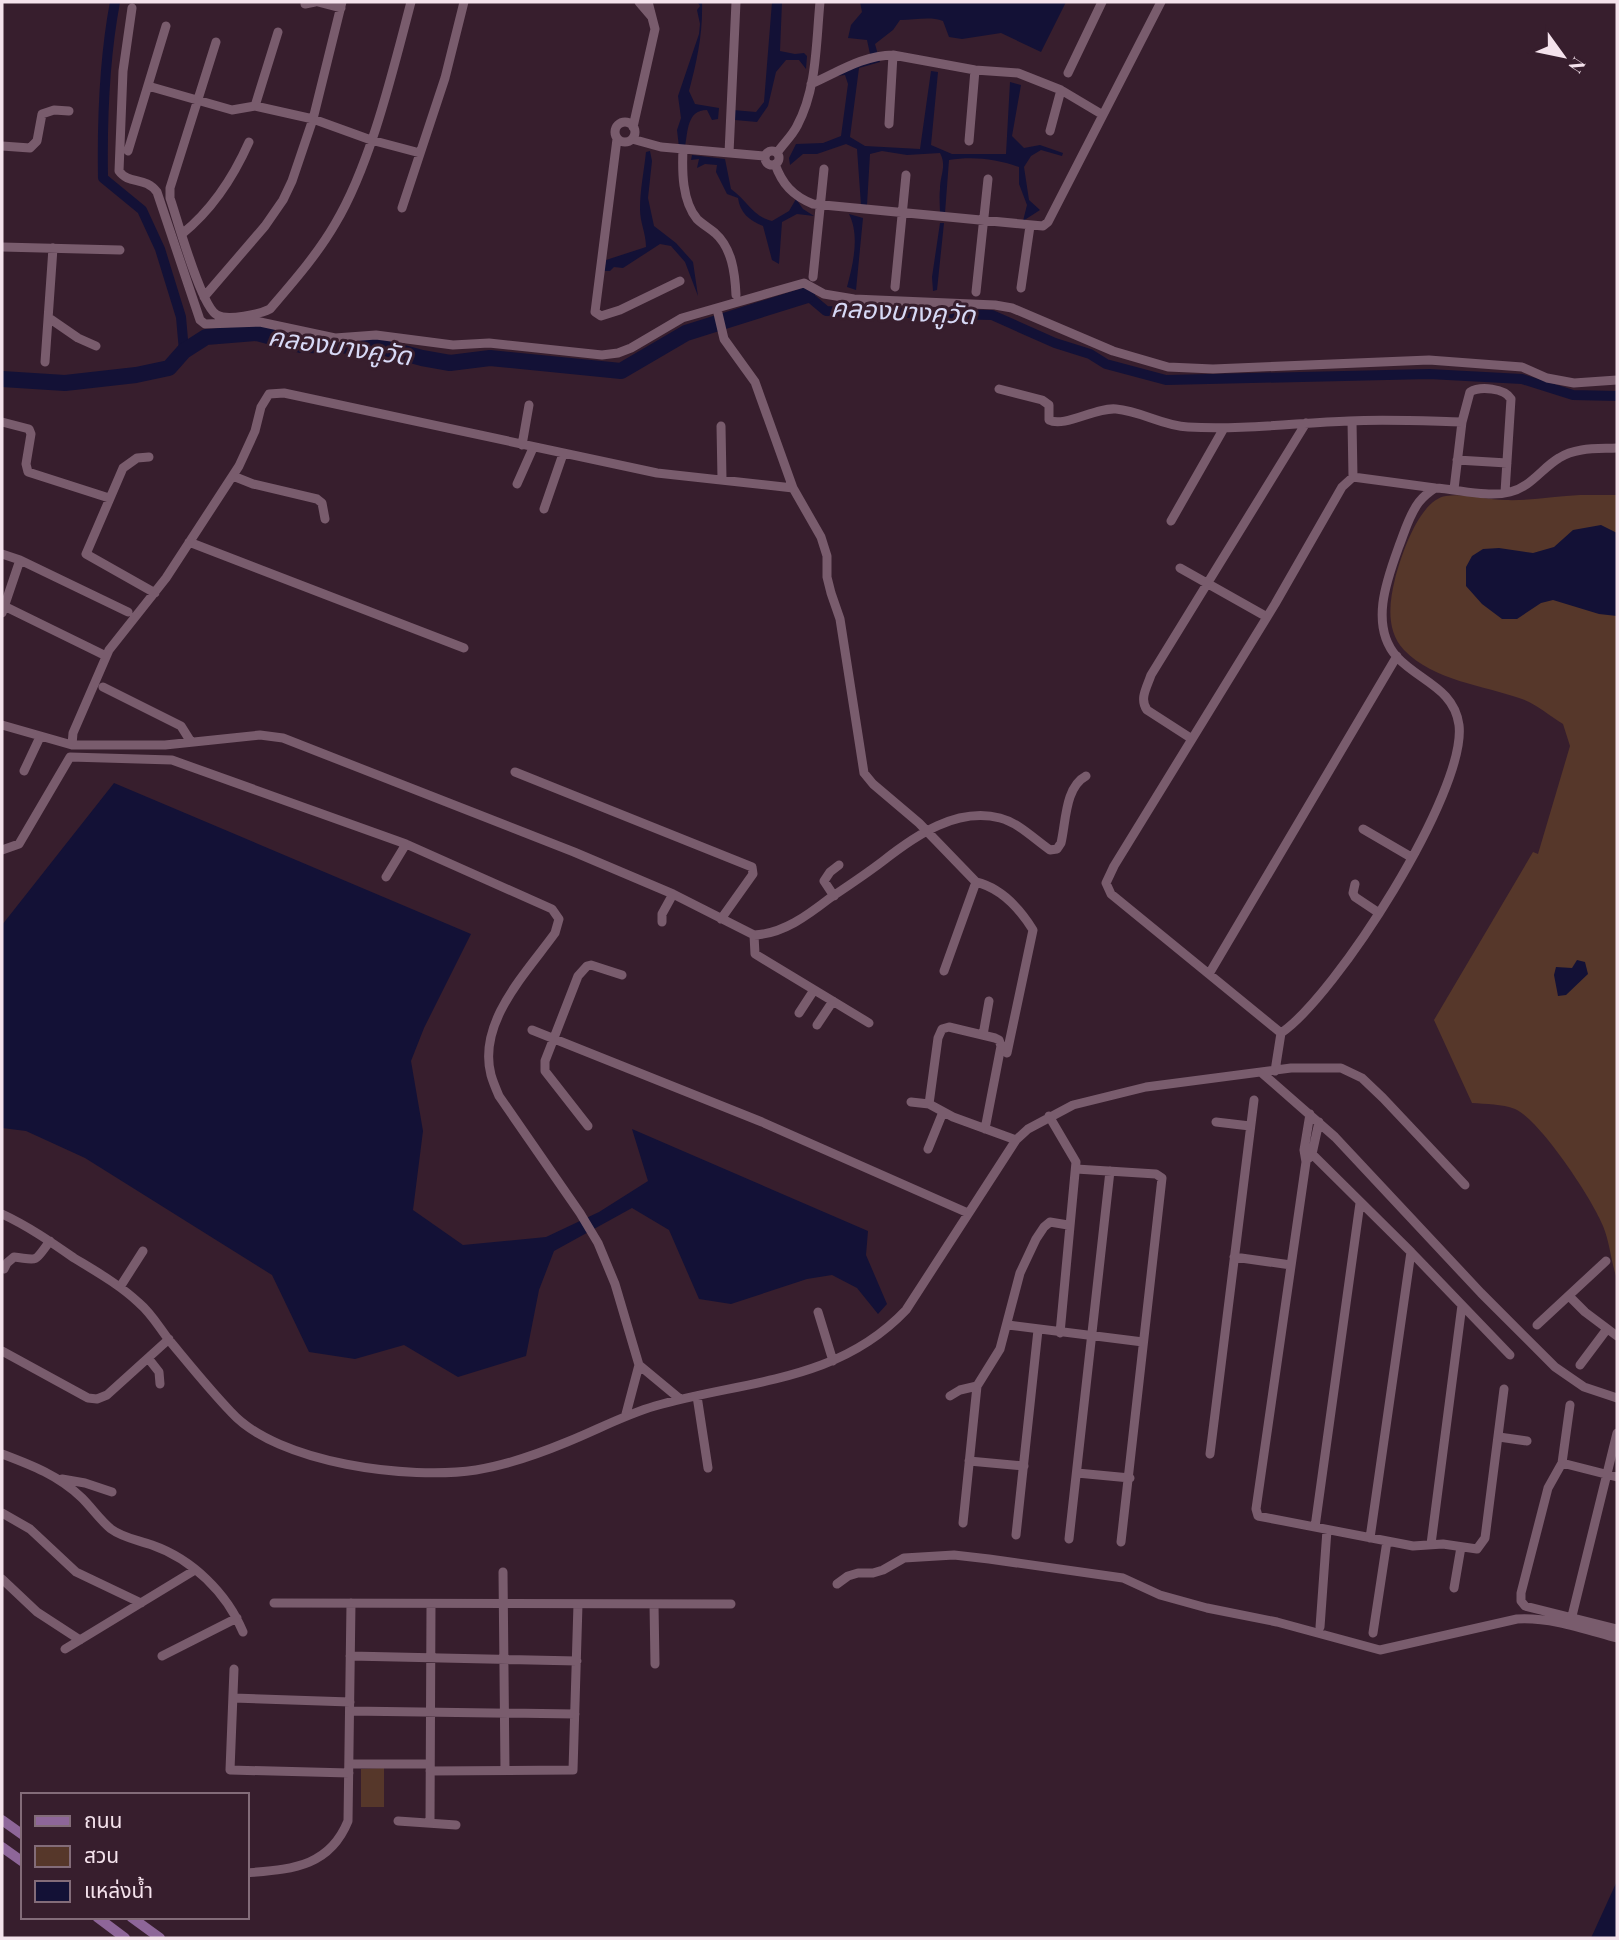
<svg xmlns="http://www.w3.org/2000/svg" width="1619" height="1940" font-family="'Playfair Display','Noto Sans Thai',serif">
	<rect width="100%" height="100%" fill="#371e2d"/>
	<!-- green -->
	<path fill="#56372a" d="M1580,495h37v784c-6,-17 -7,-36 -14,-53 -10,-26 -63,-106 -88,-117 -13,-5 -29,-5 -43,-6l-38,-83 99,-168 5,2 32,-108 -7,-22c-13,-8 -27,-20 -41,-25 -39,-14 -88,-18 -118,-49 -18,-19 -15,-47 -9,-71 6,-23 24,-79 51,-83 19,-3 41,4 59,4 25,1 50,-4 75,-5z
		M384,1768v39h-23v-38z"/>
	<!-- water -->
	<path fill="#131136" d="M688,2h14c1,31 -5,59 -13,89l6,13 24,4 -1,11 -6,1 -5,-10c-20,0 -19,21 -22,37h-6l-2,-17 4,-12 -3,-22 21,-62 1,-10 -3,-14 3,-4 -2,-3z
		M772,2h10l-2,49 15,3 9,-1 3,3 -1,13 -7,-9h-13l-10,12 -8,34 -11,16 -22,-2 -2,-10 23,2 8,-10z
		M860,2h206l-25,50 -40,-19 -39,6 -13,-2 -6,-16c-13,-5 -28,-1 -43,-1l-7,10 -18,14 5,18 -21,6 -9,69 15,9 55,3 11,-78 7,1 -7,73 21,9h54l4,-72 11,3 -9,51 12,12 16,-3 23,8 -1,3 -21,-6 -10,6 -7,11 5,33 11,10 -17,11 4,-16 -8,-21v-17c-22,-8 -46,-11 -70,-7l-4,53 -5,1c0,-8 -1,-17 0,-25 0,-14 7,-23 0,-36l-33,2 -25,-4 -12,3 -3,51h-6l-4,-56 -11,-5 -29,10h-14l-13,11 -1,-7 7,-14 27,-1 18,-7 7,-52 -3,-9 -16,2 41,-23 -3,-14 -19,-2 3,-13 11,-13z
		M650,151l2,10 -4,37 6,28 22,17 17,19 5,34 -13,-34 -14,-16 -11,-2 -37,24 -9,-1 -4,4h-6l2,-11 40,-13c0,-14 -6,-24 -6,-38 0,-19 4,-38 6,-57z
		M692,155l33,4 6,30c17,12 21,27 41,32l17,-10 7,-12 7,10 11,7 -17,-2 -15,8 -3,42 -7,-4 -9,-34c-14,-6 -23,-13 -25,-28l-11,-4 -11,-22 1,-7 -12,-1 -8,4 2,-9 -8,1z
		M849,214l14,4 -7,72 -9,-3c6,-23 13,-51 2,-73z
		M940,223h4l-7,67 -4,1 -1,-14z
		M1601,525l16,8v83l-18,-2 -46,-14 -12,3 -24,16h-15l-20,-15 -16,-18v-19l6,-11 11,-7 16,-1 34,5 21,-6 19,-17z
		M114,783l357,151 -47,94 -13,33 12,70 -10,79 50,35 83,-8 53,-25 49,-31 -16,-52 236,102 -2,24 21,49 -9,10 -21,-26 -25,-13 -25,4 -76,25 -32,-5 -30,-69 -37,-22 -78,43 -15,39 -13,66 -68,21 -54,-32 -49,14 -46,-7 -37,-77 -187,-117 -59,-27 -24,-3v-203z
		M1577,960l8,2 3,12 -22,21 -8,1 -4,-21 2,-8 16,1z
		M1617,1881v57h-26z"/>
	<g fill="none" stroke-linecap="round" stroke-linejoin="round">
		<!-- canal -->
		<path stroke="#131136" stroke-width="10" d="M115,2c-11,58 -13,117 -12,176l39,32 18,39 21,68 3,34
			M807,295l19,16 166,4 63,28 35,11 16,10 60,16 263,-6 93,5 51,16 44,1"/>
		<!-- river -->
		<path stroke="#131136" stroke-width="16" d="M2,379l63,4 71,-8 33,-7 15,-17 22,-14 51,-4 44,12 77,1 44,12 28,5 40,-5 131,13 65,-38 121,-38"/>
		<!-- minor -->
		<path stroke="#795c6d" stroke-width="9" d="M318,2l23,6
			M639,2l12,14
			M305,4l10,-2
			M132,8l-9,63 -4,100c10,14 26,5 38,21l43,128 5,4 55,-2 75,16 41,-3 77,10 36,-2 113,12 16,-2 13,-5 51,-30 122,-35 20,11 30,5 141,6 17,3 101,43 55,16 45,2 216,-9 93,7 25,11 27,5 43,-3
			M216,42l-46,146v10c7,20 31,109 47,117 11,6 43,-1 53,-6 23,-27 47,-54 65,-85 36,-60 58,-154 76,-222
			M1068,73l34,-71
			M811,84c27,-12 53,-29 82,-29l82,15 43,3 43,17 42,25
			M148,86l84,24 23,-4 58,13 58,21 49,13
			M255,106l23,-74
			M615 132a10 10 0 1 1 20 0a10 10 0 1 1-20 0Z
			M889,124l4,-69
			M633,127l22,-98 -7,-27
			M1050,131l11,-41
			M617,139l-22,173 6,4 19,-6 60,-29
			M632,139l29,8 104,9
			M969,141l6,-71
			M2,146l28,2 7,-7 5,-27 12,-4 15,1
			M683,149c-1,22 -1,52 14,70 5,5 12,9 18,14 17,15 20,40 21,62
			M128,151l38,-125
			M765 158a7 7 0 1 1 14 0a7 7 0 1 1-14 0Z
			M729,153l7,-151
			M777,153c6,-9 15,-17 20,-27 20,-37 19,-83 23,-124
			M775,164c7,20 18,32 38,40l230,22 5,-4 113,-220
			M402,208l43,-130 19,-76
			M182,234c31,-25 51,-56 67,-92
			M2,247l118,3
			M813,277l11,-108
			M895,287l11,-112
			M1021,288l9,-62
			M976,292l12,-113
			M204,297l61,-71 18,-26 9,-19 21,-62 29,-117
			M717,309l7,30 31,43 38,106 28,49 6,19v21l4,16 9,26 24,154 9,11 46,39 57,59c25,6 44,27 57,48l-26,123
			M49,318l29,20 18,8
			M45,362l8,-114
			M999,389l43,11 7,5v15c15,8 47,-13 67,-11 25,2 47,17 72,18 53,3 108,-4 161,-6 37,-2 75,0 113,1
			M1352,421l1,56
			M2,422l27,7 2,5 -5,30 2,8 81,26
			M721,426l1,53
			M522,445l7,-40
			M149,457l-12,1 -14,10 -37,86 69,39
			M1457,460l50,3
			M233,476l20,8 64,15 5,4 3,16
			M517,484l16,-36
			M1454,489l8,-67 8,-30c10,-6 35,-4 41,7l-6,93
			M544,509l19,-55
			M1171,521l53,-93
			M189,542l275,106
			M2,554l18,6 108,52
			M1180,568l87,49
			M2,605l100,49
			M2,613l18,-53
			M103,687l78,39 10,16
			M2,725l70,20h93l95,-10 23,3 291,114 99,42 81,41c29,-1 54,-20 76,-37 18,-12 36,-24 53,-37 33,-26 74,-54 117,-43 19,5 34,21 50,32l7,-1 4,-6c5,-21 4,-56 25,-67
			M1192,739l-45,-29c-8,-11 0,-23 4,-35l155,-252
			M72,745l1,-12 36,-83 57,-72 73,-112 16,-35 6,-24 8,-13 15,-1 373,80 136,15
			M24,771l16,-34
			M515,772l237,95 1,7 -32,45
			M1363,829l48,28
			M2,850l17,-6 51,-87 102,3 234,84 146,65 7,10 -4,14c-28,39 -78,89 -64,142 2,7 5,14 8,21l81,117 18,30 17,41 24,81 -13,49
			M386,877l20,-33
			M1355,884l-2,9 2,4 24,16
			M834,896l-10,-15 6,-9 9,-7
			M662,922v-8l11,-20
			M754,935l1,19 114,69
			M944,971l32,-89
			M1209,974l188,-318
			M799,1013l15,-23
			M817,1025l16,-24
			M532,1030l230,92 206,91
			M1281,1033l-170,-139 -5,-11 8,-17 161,-262 67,-117 11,-10 82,11
			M983,1035l6,-34
			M1275,1071l6,-38c55,-37 186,-242 178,-308 -5,-37 -40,-44 -62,-68 -28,-31 -10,-78 2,-111 6,-15 10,-31 20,-44 4,-5 10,-10 16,-14 23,1 52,10 75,4 21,-5 32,-24 49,-34 17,-11 39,-9 58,-10
			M1262,1073l73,64 146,156 74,74 29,20 33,11
			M911,1102l18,2 24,13 63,23
			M929,1104l9,-66 4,-9 7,-2 46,11 4,2 2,6 -16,83
			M1310,1114l-6,36 2,12 -50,347 2,7 155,30 30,-2 34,5 8,-11 19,-149
			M1049,1116l27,46 -16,171
			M1216,1122l34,4
			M588,1126l-43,-55v-10l33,-85 9,-10 4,-1 31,10
			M928,1149l15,-37
			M1304,1150l8,4 99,98 99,103
			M1309,1158l3,-4 7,-32
			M1076,1169l80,5 6,4 -41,364
			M2,1214c26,12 49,28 72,44 23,14 46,27 65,45 12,10 20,24 30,37 20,24 40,49 62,72 47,52 179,68 245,58 31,-5 62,-16 91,-28 30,-12 57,-27 88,-36 90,-26 182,-23 251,-96l110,-170 12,-11 45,-24 73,-18 145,-19h50l21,10 21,20 82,87
			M1234,1257l57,8
			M4,1269l3,-6 7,-6c26,3 19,6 36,-16
			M120,1287l23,-36
			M1569,1296l16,16 32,24
			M818,1312l15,49
			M1008,1325l135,17
			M1537,1325l69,-64
			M2,1351l86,47 9,1 10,-4 62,-56
			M148,1358l11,14 1,12
			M639,1365l41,34
			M1580,1365l27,-36
			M697,1396l11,72
			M950,1396l10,-6 17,-4
			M1570,1405l-8,58 -14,25 -27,105v8l4,5 92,23
			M1499,1437l28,4
			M2,1454c29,11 56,21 80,44 10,10 18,22 29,31 12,9 27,11 41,16 40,14 75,48 91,87
			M1210,1454l44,-354
			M969,1461l55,5
			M1562,1463l55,14
			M1077,1473l53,5
			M62,1479l23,4 27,9
			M2,1513l28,16 46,43 65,31
			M963,1523l14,-137 23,-37 20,-76 16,-34 8,-12 6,-5 18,3
			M1315,1527l45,-324
			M1016,1535l22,-205
			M1370,1538l41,-286
			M1069,1539l41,-368
			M1431,1544l31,-239
			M503,1572l2,198
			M2,1579l35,33 43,28
			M837,1584l11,-8 10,-3h15l10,-3 21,-12 50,-3 35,4 134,19 37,17 47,13 70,14 103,28 137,-31c34,-2 67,10 100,19
			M1454,1588l7,-41
			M274,1603l457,1
			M654,1604l1,60
			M1572,1616l45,-183
			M1320,1627l7,-97
			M1373,1633l14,-92
			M65,1649l130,-79
			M162,1656l75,-38
			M350,1656l227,5
			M234,1669l-4,101 119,3
			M233,1698l117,4
			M350,1711l225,3
			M349,1764h81
			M430,1771l143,-1 5,-166
			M398,1821l58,4
			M430,1823l1,-219
			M247,1873c43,-4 82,-5 101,-52l3,-218"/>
		<!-- major -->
		<path stroke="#8e6699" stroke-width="10" d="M2,1820l21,15
			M2,1847l21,15
			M97,1917l28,21
			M131,1917l29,21"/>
	</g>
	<g text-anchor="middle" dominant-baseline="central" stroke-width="6" stroke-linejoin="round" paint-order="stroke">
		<!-- water labels -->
		<g font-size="26" font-style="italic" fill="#d7d9f6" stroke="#371e2d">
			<text transform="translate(903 310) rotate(3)">คลองบางคูวัด</text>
			<text transform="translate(340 345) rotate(8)">คลองบางคูวัด</text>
		</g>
	</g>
	<!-- border -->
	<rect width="1619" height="1940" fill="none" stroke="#f4e2ec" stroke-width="7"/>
	<!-- legend -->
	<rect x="21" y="1793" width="228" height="126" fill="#371e2d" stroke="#836c79" stroke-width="2"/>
	<rect x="35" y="1816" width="35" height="10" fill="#8e6699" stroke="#836c79" stroke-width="2"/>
	<text x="84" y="1828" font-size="21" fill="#f4e2ec">ถนน</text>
	<rect x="35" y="1846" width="35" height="21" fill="#56372a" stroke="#836c79" stroke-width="2"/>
	<text x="84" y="1863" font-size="21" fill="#f4e2ec">สวน</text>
	<rect x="35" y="1881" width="35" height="21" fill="#131136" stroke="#836c79" stroke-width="2"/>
	<text x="84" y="1898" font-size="21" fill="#f4e2ec">แหล่งน้ำ</text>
	<!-- north arrow -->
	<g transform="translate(1563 56) rotate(123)" stroke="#371e2d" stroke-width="5" paint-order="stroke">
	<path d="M0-5L12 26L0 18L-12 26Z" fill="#f4e2ec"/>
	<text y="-10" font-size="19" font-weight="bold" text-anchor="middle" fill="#f4e2ec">N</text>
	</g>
</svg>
